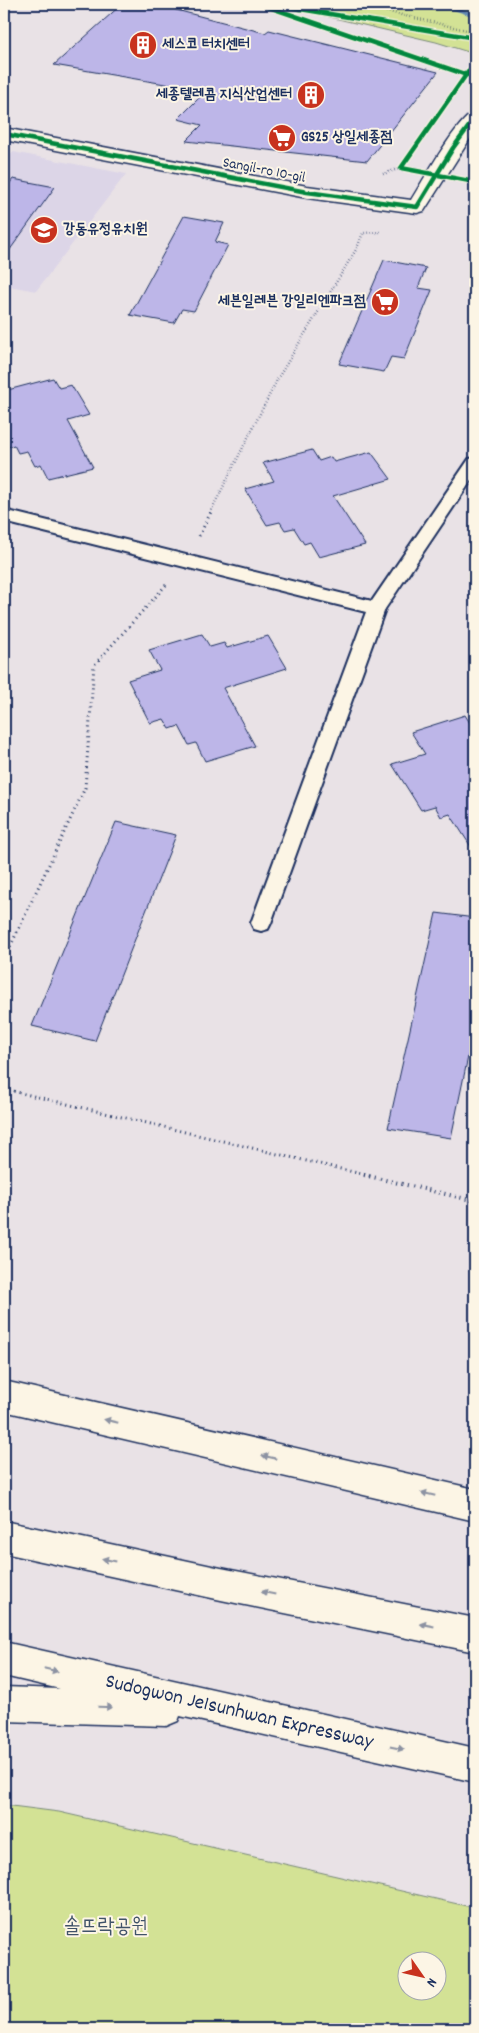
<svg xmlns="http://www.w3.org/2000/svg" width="479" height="2033" font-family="Dekko,'Poor Story',sans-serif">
	<rect width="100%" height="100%" fill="#e9e2e6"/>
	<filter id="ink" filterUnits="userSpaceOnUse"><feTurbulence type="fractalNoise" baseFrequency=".02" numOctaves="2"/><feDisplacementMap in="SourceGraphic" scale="10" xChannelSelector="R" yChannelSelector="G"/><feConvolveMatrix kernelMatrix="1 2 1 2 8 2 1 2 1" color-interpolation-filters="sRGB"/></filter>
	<g filter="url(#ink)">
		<!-- built -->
		<path fill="#dcd5e7" d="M13,152l113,22 -90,117 -32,-6v-122z"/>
		<!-- green -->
		<path fill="#d3e295" stroke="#77887a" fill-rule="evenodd" d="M274,4h201v50l-39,-12z
			M4,1805l55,7 416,96v121h-471zM406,1960h30v30h-30z"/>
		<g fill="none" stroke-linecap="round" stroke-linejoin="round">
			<!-- stream -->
			<path fill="#6187b3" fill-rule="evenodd" d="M434,4h12l29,9v4z"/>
		</g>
		<!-- building -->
		<path fill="#bdb6e8" stroke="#1b2f5e" d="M122,4h31l112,29 4,-3 169,42 -71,89 -181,-20 16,-16 -24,-6 28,-28 -152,-26z
			M13,179l42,8 -51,71v-67z
			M184,216l40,7 -9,19 13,3 -34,66 -12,-2 -8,14 -44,-8z
			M384,260l42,8 -8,20 14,2 -28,69 -13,-2 -7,15 -45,-8z
			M53,378l6,10 12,-3 18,30 -21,6 25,46 -45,11 -7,-14 -6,2 -8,-15 -9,2 -4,-8 -10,3v-57z
			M312,450l7,11 12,-4 3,5 37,-10 20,27 -58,17 32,49 -46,12 -9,-15 -6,2 -10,-16 -9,2 -5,-8 -13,3 -22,-36 29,-8 -11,-18z
			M202,634l8,13 14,-4 3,5 41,-12 19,32 -64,20 32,58 -50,15 -9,-18 -7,2 -10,-19 -9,3 -6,-10 -14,4 -22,-43 32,-10 -11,-20z
			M465,715l10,16v122l-25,-39 -9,3 -6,-11 -14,4 -29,-46 33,-10 -14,-22z
			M116,822l60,13 -81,206 -63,-15z
			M436,913l39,5v105l-24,115 -63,-10z"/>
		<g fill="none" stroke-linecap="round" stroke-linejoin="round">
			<defs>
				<path id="lane" d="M475,458v17l-90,134 -114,314 -3,6 -7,2 -7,-2 -3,-6 115,-311 -362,-90v-12l368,91 97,-142z"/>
				<path id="street" d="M475,112v19l-51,80 -7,2 -110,-15 -303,-58v-12l303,58 104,14c11,-17 47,-83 64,-88z"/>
				<path id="highway" d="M4,1381l471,108v32l-471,-110z
					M4,1521l217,47 254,50v34l-254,-52 -217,-47z
					M4,1642l471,106v34l-295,-66 -2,5 -12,5 -162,-5v-34l56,2 -56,-13z"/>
			</defs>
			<!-- lane casing -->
			<use href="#lane" stroke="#1b2f5e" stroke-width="4"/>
			<!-- street casing -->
			<use href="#street" stroke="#1b2f5e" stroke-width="3"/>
			<!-- highway casing -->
			<use href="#highway" stroke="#1b2f5e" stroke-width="3"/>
			<!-- path-far2 -->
			<path stroke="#1b2f5e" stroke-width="2.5" stroke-dasharray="0.5 2.5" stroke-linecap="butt" d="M354,4l121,28
				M383,174l18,-6
				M210,513l68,-135 79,-130 6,-15 17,-1"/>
			<!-- path-far1 -->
			<path stroke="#1b2f5e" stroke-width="3" stroke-dasharray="1 4" stroke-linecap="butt" d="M199,536l12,-24
				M4,960l81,-172 9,-123 73,-81
				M4,1089l366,87"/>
			<!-- path -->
			<path stroke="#1b2f5e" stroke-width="4" stroke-dasharray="1 4.5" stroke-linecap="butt" d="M364,1175l111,26"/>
			<!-- lane -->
			<use href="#lane" fill="#fcf5e5" fill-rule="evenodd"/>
			<!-- street -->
			<use href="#street" fill="#fcf5e5" fill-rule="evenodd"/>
			<!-- highway -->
			<use href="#highway" fill="#fcf5e5" fill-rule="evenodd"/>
			<defs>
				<path id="cycleway" d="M260,4l207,71
					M288,7l187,31
					M475,62l-74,106 74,14
					M4,134l303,58 110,15 36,-59 22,-30"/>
			</defs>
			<!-- cycleway casing -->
			<use href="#cycleway" stroke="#fcf5e5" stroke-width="7"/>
			<!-- cycleway -->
			<use href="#cycleway" stroke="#00873e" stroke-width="4.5"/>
		</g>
		<!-- one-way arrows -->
		<defs><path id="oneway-solid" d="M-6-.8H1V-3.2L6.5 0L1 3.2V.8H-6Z" transform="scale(1.25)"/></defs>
		<g fill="#8c92a2">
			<use href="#oneway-solid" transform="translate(111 1421) rotate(-167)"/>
			<use href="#oneway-solid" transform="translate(269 1457) rotate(-167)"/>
			<use href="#oneway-solid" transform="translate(428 1494) rotate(-167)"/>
			<use href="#oneway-solid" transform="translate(109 1560) rotate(-168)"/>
			<use href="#oneway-solid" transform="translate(268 1593) rotate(-169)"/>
			<use href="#oneway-solid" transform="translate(427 1625) rotate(-169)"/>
			<use href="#oneway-solid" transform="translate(51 1670) rotate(13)"/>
			<use href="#oneway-solid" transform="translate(105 1707) rotate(2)"/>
			<use href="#oneway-solid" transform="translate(397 1748) rotate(12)"/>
		</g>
	</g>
	<!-- icons -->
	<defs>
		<symbol id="building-disc" viewBox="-11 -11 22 22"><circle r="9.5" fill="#c8321e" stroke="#fcf5e5"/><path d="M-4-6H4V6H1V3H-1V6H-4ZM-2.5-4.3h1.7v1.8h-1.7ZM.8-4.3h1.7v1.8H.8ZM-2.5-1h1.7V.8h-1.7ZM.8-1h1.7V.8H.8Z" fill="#fff"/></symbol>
		<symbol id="supermarket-disc" viewBox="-11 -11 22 22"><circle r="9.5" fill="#c8321e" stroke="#fcf5e5"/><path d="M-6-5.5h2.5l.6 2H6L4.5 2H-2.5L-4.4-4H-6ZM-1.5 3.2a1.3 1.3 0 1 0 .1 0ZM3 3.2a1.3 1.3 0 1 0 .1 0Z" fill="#fff"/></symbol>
		<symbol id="school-disc" viewBox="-11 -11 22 22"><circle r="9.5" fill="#c8321e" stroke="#fcf5e5"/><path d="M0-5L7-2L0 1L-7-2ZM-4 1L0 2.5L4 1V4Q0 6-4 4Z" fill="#fff"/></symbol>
	</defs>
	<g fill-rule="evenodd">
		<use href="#building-disc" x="127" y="29" width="32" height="32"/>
		<use href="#building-disc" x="295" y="79" width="32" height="32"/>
		<use href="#supermarket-disc" x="266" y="122" width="32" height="32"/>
		<use href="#school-disc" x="28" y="214" width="32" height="32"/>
		<use href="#supermarket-disc" x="369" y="286" width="32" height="32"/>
	</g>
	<g text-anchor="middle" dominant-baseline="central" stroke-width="4" stroke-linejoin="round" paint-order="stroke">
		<!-- far-poi labels -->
		<g font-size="15" font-weight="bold" fill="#1b2f5e" stroke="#fcf5e5" text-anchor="start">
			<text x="162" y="45">세스코 터치센터</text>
			<text x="292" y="95" text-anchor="end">세종텔레콤 지식산업센터</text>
			<text x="301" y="138">GS25 상일세종점</text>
			<text x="63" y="230">강동유정유치원</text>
			<text x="366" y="302" text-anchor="end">세븐일레븐 강일리엔파크점</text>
		</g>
		<!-- far-street labels -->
		<g font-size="15" fill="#1b2f5e" stroke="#fcf5e5">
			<text transform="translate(264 171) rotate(11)">Sangil-ro 10-gil</text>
		</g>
		<!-- near-street labels -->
		<g font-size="21" fill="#1b2f5e" stroke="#fcf5e5">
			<text transform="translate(239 1713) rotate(13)">Sudogwon Je1sunhwan Expressway</text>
		</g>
		<!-- near-park labels -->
		<g font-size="21" fill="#405369" stroke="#fcf5e5">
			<text x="106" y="1928">솔뜨락공원</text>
		</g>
	</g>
	<!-- margin -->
	<rect width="479" height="2033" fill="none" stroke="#fcf5e5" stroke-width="20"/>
	<rect x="10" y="10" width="459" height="2013" fill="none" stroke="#1b2f5e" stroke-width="2" filter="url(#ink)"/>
	<!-- north arrow -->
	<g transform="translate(422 1976) rotate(124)"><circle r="24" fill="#fcf5e5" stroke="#a2a6af"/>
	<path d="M0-4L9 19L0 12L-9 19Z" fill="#c8321e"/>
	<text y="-8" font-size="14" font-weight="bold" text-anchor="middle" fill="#1b2f5e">N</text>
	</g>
</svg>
